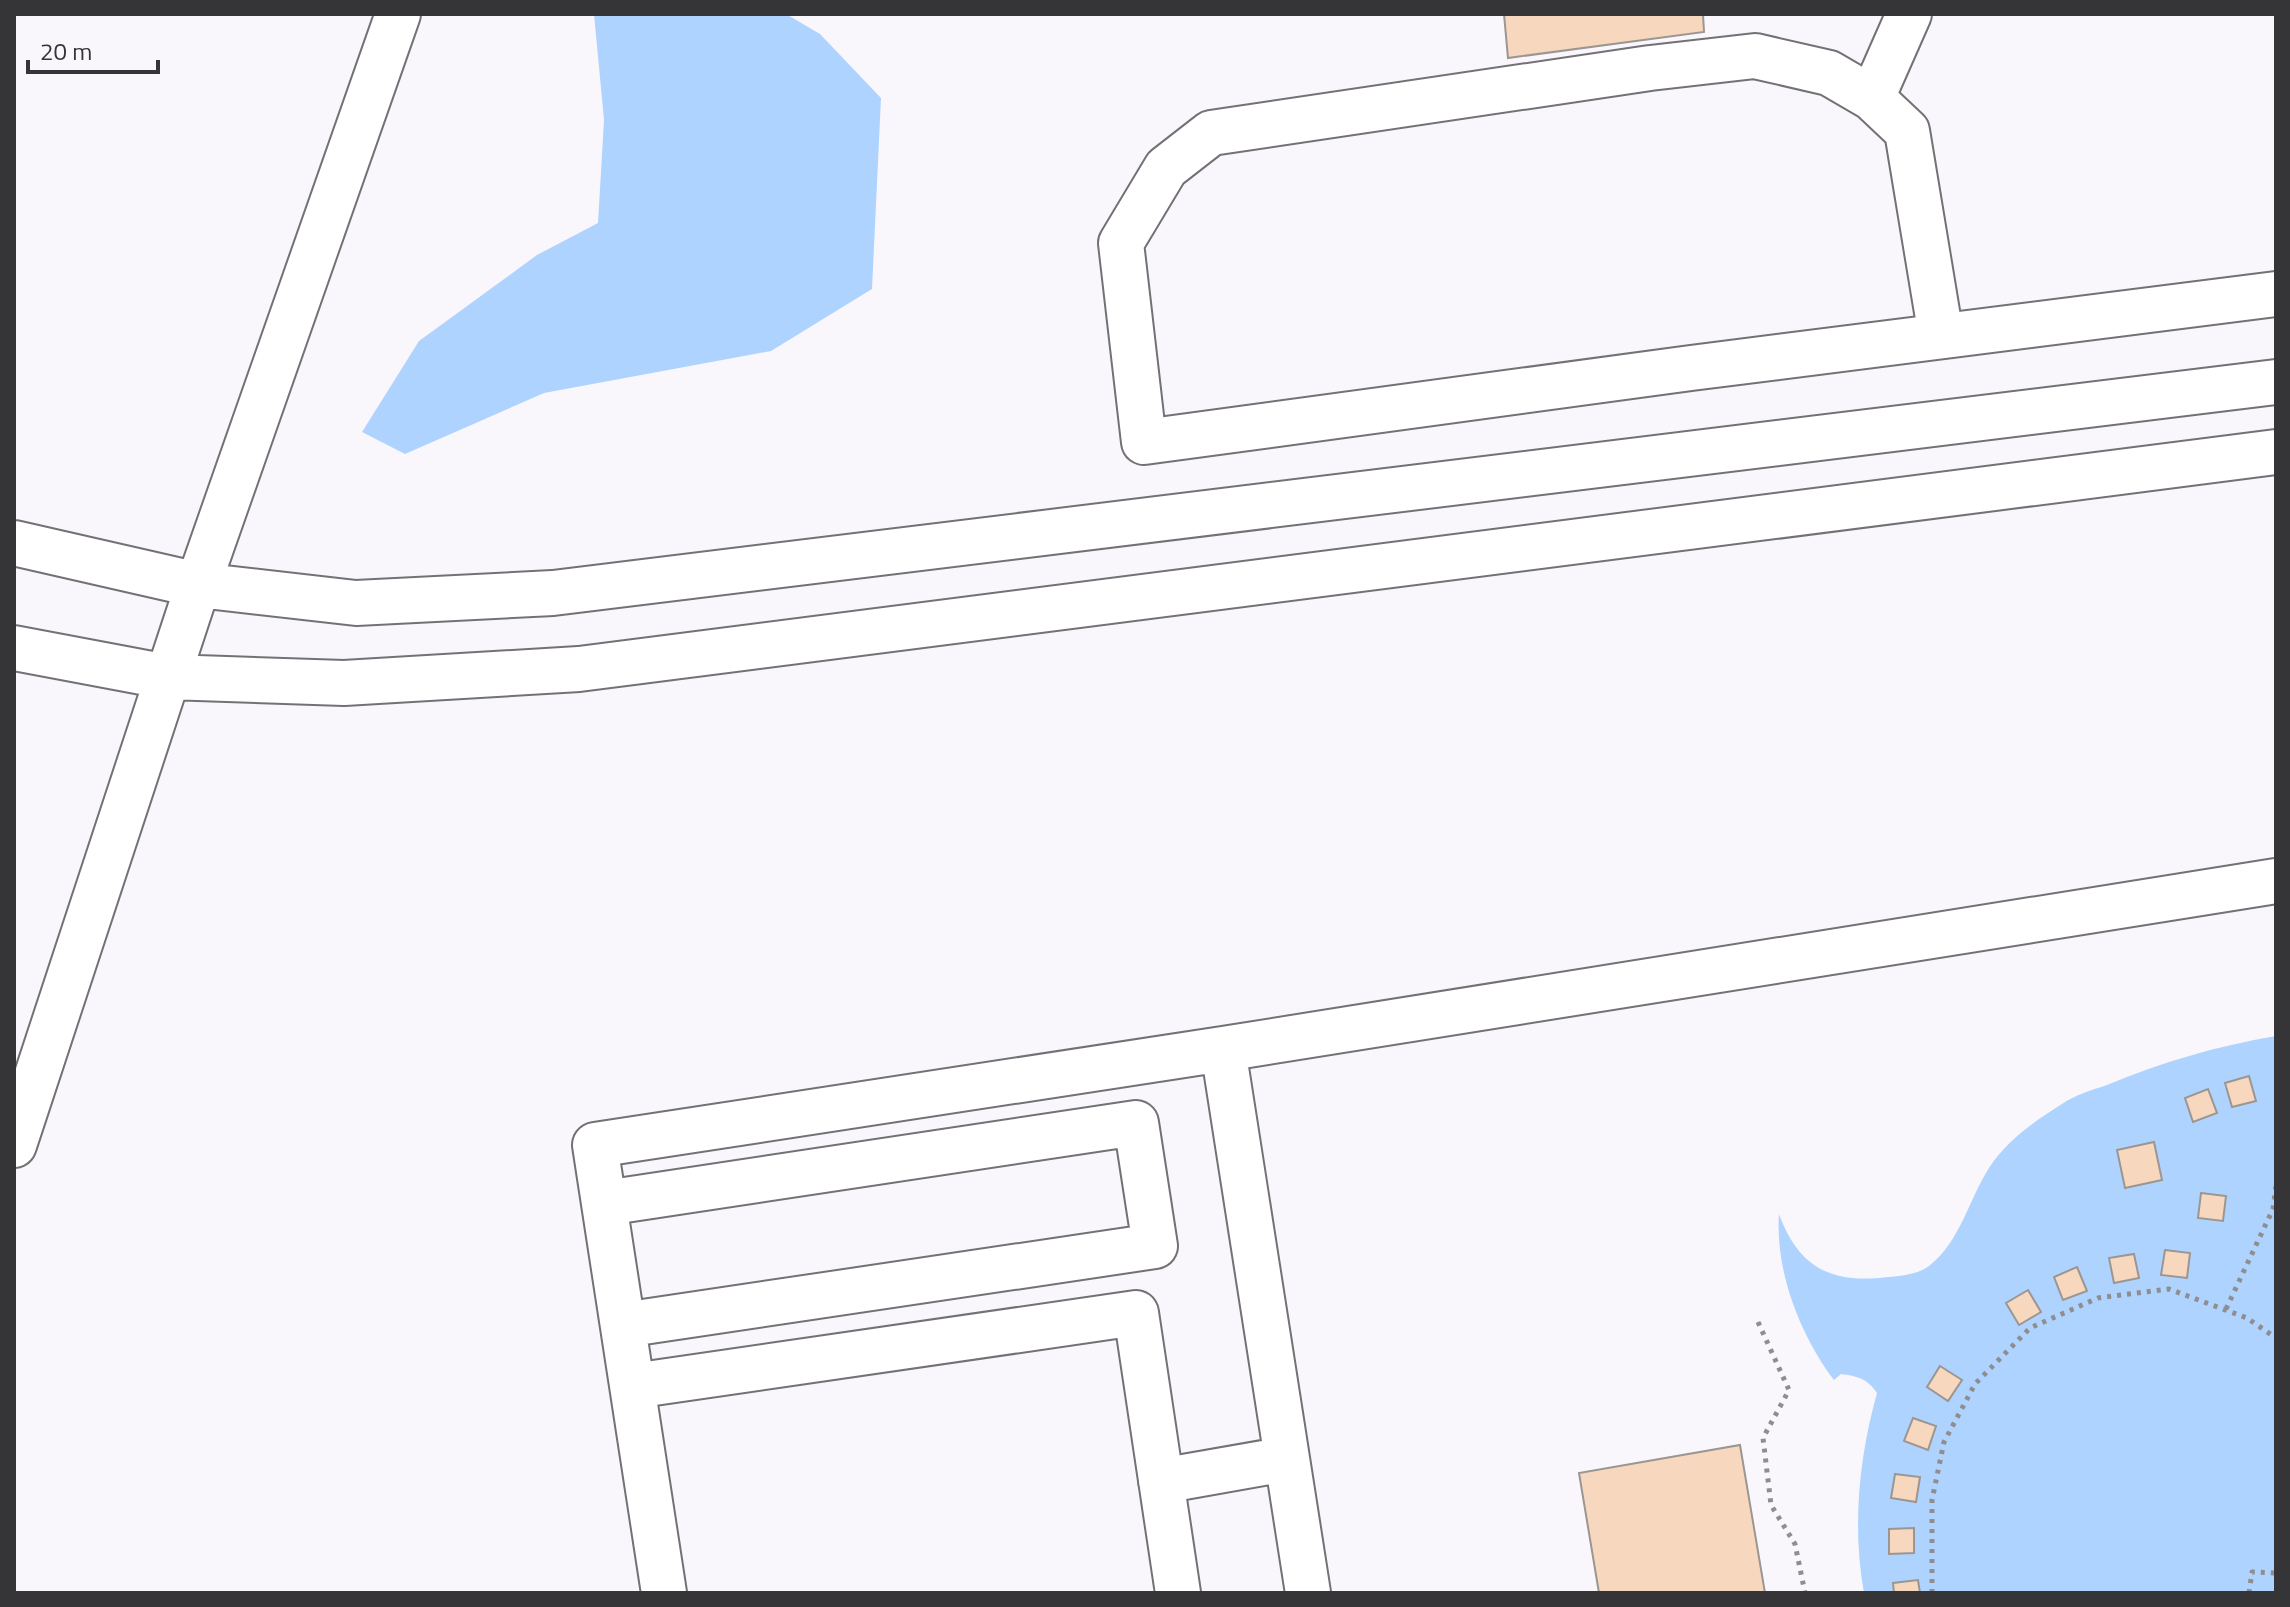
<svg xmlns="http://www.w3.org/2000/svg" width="2290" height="1607" font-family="'Titillium Web',sans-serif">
	<rect width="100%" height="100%" fill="#faf7fc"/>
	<!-- water -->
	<path fill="#aed3ff" d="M594,14h192l34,20 61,64 -9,191 -101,62 -227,42 -139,61 -43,-22 57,-91 118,-86 61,-32 6,-103z
		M2276,1036v557h-412c-12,-66 -5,-136 13,-200 -9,-14 -20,-17 -36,-19l-7,6c-34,-45 -59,-109 -55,-166 20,55 54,70 109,63 14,-1 30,-3 41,-11 31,-24 40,-67 60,-98 18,-28 46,-47 73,-64 13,-9 30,-14 45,-19 55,-23 110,-39 169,-49z"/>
	<!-- building -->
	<path fill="#f8d7bf" stroke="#9b9692" stroke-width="2" d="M1504,14h199l1,18 -196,26z
		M2249,1076l7,25 -24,6 -7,-24z
		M2208,1089l9,24 -24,9 -8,-24z
		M2154,1142l8,38 -37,8 -8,-38z
		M2201,1193l25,3 -3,25 -25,-3z
		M2165,1250l25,3 -3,25 -26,-3z
		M2134,1254l5,24 -25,5 -5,-25z
		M2077,1267l10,24 -24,9 -9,-23z
		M2028,1290l13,22 -22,13 -13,-22z
		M1940,1366l22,14 -14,21 -21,-14z
		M1913,1418l23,8 -8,24 -24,-9z
		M1740,1445l25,148h-166l-20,-120z
		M1895,1474l25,3 -4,25 -25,-4z
		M1914,1528v25l-25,1v-25z
		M1918,1580l2,13h-26l-1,-10z"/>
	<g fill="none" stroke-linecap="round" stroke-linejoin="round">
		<defs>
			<path id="minor" d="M1872,98l37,-84
				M1941,336l-34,-205 -35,-33 -43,-25 -74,-17 -105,12 -439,65 -45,35 -45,75 23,199 547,-74 585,-74
				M14,543l184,42 158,18 197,-10 1723,-211
				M14,648l154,29 176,6 235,-14 1697,-217
				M1223,1049l85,544
				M14,1145l184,-560 200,-571
				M605,1203l531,-80 19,123 -532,79
				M633,1386l503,-73 42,280
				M1161,1481l125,-22
				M664,1593l-69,-448 628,-96 1053,-168"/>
		</defs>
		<!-- minor casing -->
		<use href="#minor" stroke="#737176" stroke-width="48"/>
		<!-- path -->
		<path stroke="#8f8d90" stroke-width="5" stroke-dasharray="4 6" stroke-linecap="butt" d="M2226,1309l47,-100 3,-23
			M1758,1322l31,68 -26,48 8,67 24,39 10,49
			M1932,1593v-93l12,-58 31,-58 55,-56 68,-30 71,-9 78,29 29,20
			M2249,1593l3,-21 24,1"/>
		<!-- minor -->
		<use href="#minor" stroke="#fff" stroke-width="44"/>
	</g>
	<!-- border -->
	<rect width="2290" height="1607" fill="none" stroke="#353436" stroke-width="32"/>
	<!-- scale -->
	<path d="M28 60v12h130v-12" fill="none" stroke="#353436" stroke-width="4"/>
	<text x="40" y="60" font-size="24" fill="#353436" stroke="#faf7fc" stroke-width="6" paint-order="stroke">20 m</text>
</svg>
